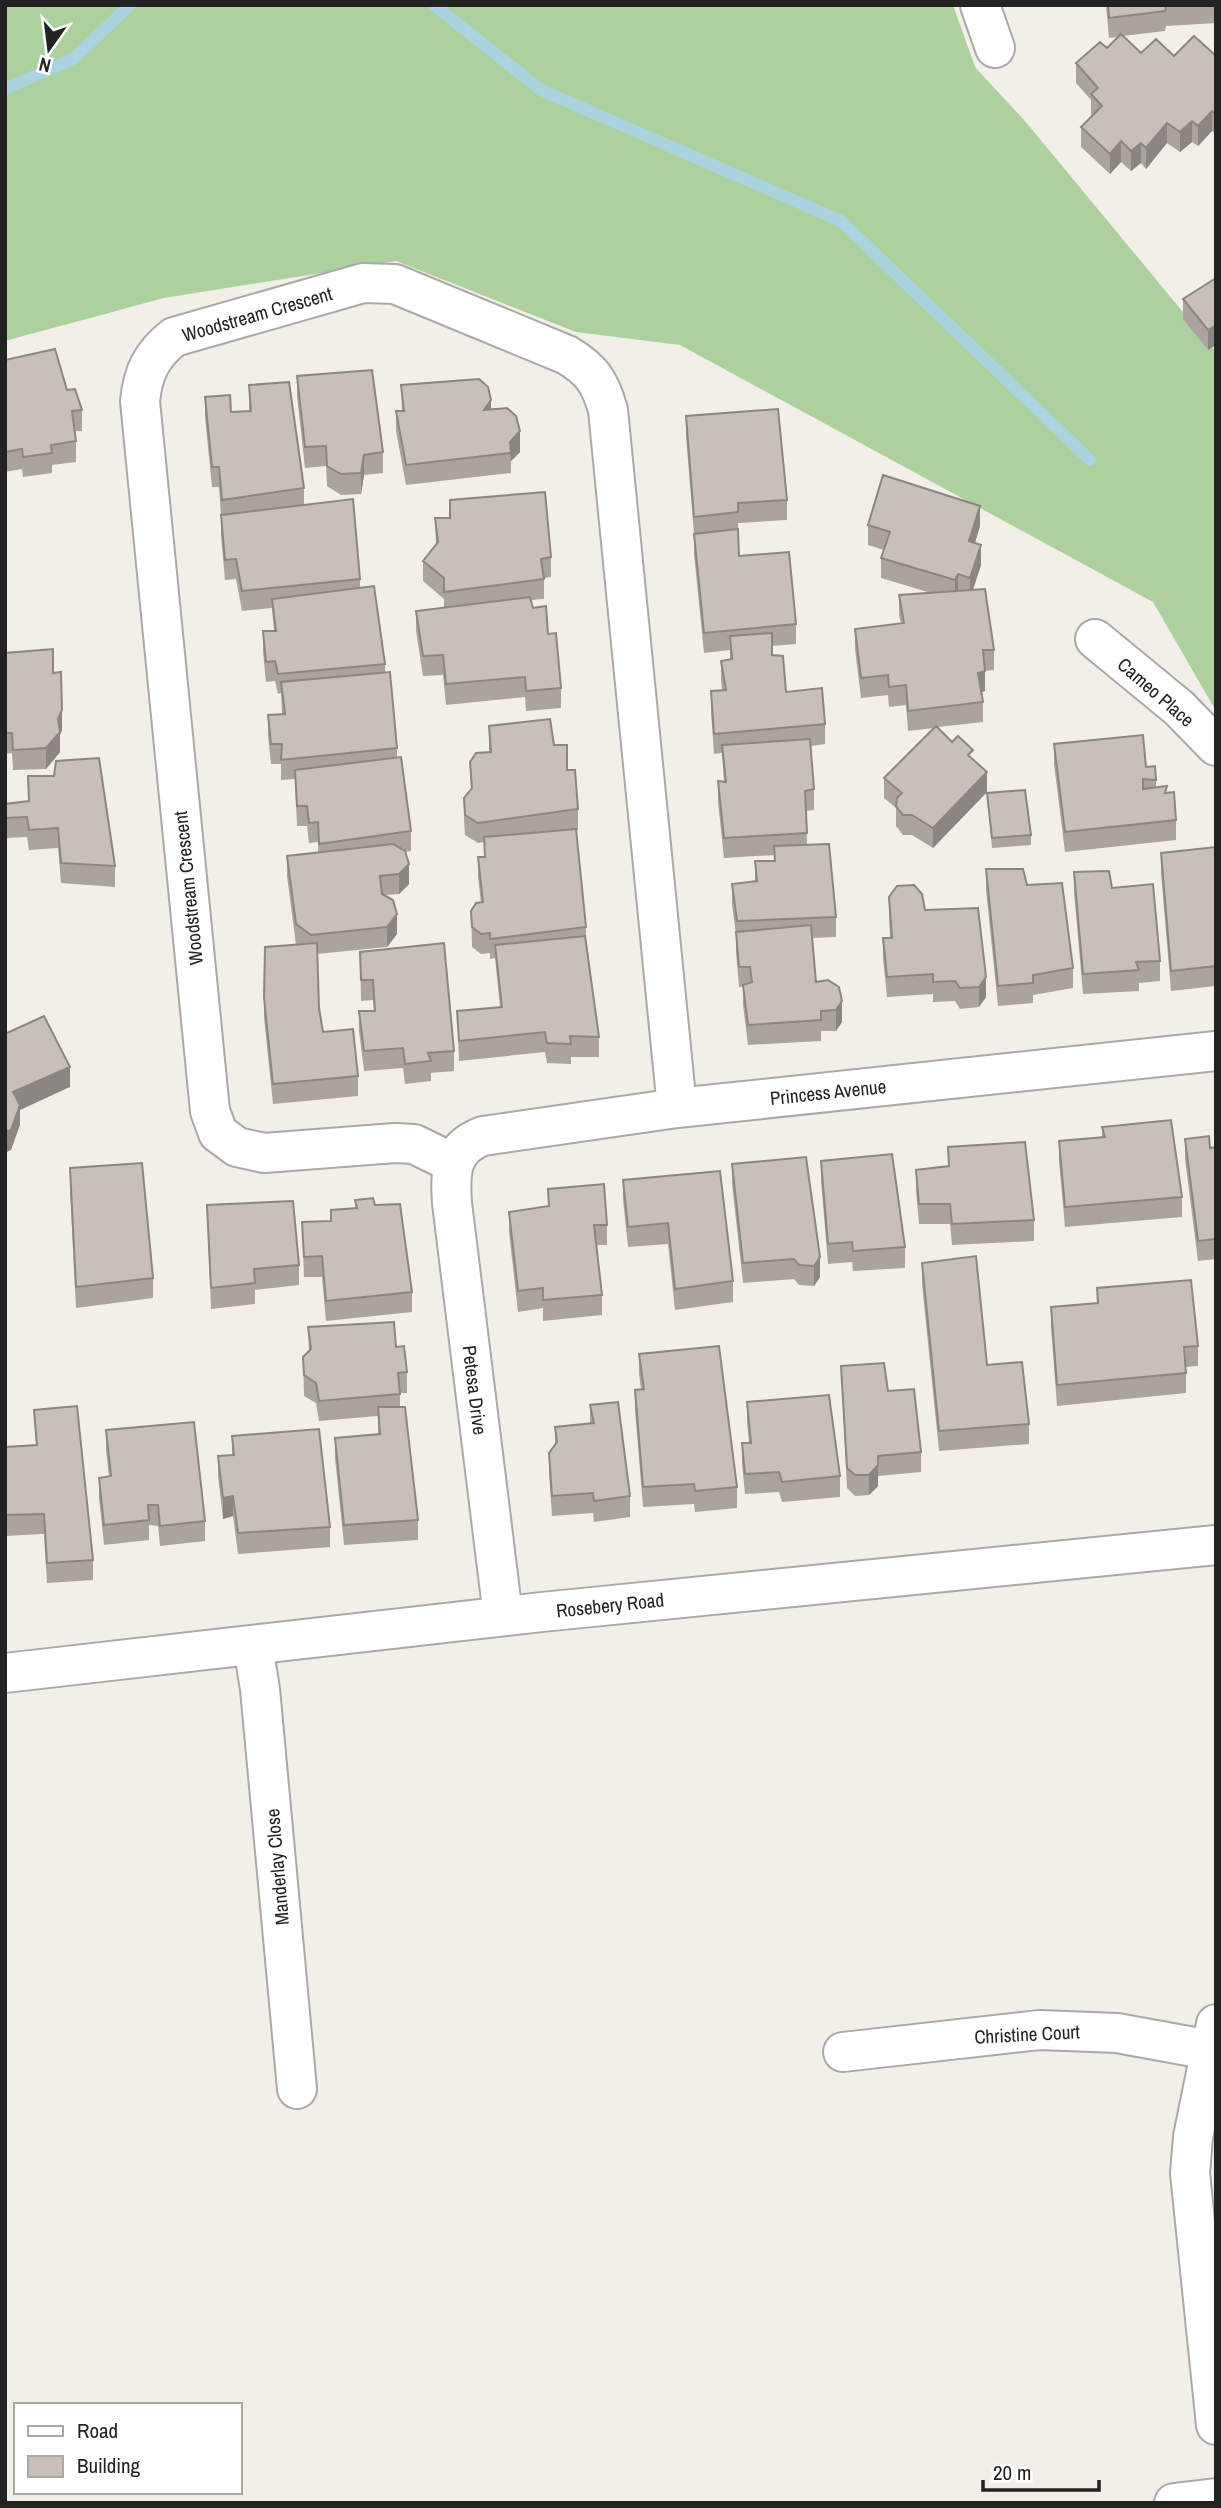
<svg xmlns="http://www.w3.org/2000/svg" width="1221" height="2508" font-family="'Archivo Narrow',sans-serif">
	<rect width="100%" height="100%" fill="#f2efe9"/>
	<!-- forest -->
	<path fill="#add19e" d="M5,5h948l22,62 50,54 191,231v359l-63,-109 -473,-257 -104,-13 -180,-71 -232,37 -159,43z"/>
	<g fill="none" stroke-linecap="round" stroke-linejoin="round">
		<!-- stream -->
		<path stroke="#aad3df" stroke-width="12" d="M434,5l107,85 300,131 249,239
			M5,89l68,-30 57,-54"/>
		<defs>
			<path id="minor" d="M980,5l15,43
				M1095,639l84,69 37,38
				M453,1163l-39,-19 -19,-1 -131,10 -27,-6 -19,-14 -8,-22 -70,-710c3,-28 11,-46 34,-64l189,-54 32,1 172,71c25,15 33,27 41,55l69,698
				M503,1616l-51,-413c-2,-30 -2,-55 31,-67l194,-28 539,-57
				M253,1646l7,43 37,400
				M5,1673l537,-61 674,-67
				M1216,2024l-23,113 -3,36 26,252
				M843,2052l197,-22 77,3 93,17
				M1174,2503l42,-5"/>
		</defs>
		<!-- minor casing -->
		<use href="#minor" stroke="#a9a9a9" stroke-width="42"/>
		<!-- minor -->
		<use href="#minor" stroke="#fff" stroke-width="38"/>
	</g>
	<!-- wall -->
	<path fill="#aba49e" d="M1106,5h110v18l-50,3 -1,5 -42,5 18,17 33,3h42v78l-4,-3 -14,15 -6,-4 -12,10 -13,-9 -21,26 -5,-6 -10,8 -10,-9 -11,12 -29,-27v-20l11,-11 -1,-2v-14l-15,-17v-20l31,-15 11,-11 -9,1z
		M1216,278l-8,72 -25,-31v-20z
		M5,360l62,30 15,20v21h-7l1,10v21l-24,3v8l-29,4 -1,-8 -17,3z
		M297,376l86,76v21l-19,2 -3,19 -20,1 -14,-9 -1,-20 -21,2 -8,-72z
		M249,385l55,103v17l56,74v9l25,76v9l12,75v9l14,74v20l-6,1 4,32 -10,10 -14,1 12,39 -10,13 -70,7 2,54 4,24 35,44v20l-85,8 -9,-86v-20l32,-53 -9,-69v-20l31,-4v-10l-9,1 -2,-17h-10l-2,-47 -14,1v-16h-10l-3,-28v-21h14l-1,-22 -3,1 -3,-13 -9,1 -3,-30v-21h11l-2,-23 -30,3 -6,-32 -11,1 -4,-44v-21l-2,-28h-7l-7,-70v-20l26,15 18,-1z
		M401,385l90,24 29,43 -9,9v12l-105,12 -10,-54v-20h6z
		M686,416l101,84v20l-49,3 1,33 57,68v20l-24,2v9l14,37 39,32v20l-14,2 3,43v21l-8,1 1,34 29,72v20l-24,1 4,44 12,-2 14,42 -6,9h-15v10l-73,4 -5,-40v-18h-4l-3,-35v-18l-4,-29v-21l23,-3v-20h19v-6l-50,3 -6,-56v-21l6,1 -2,-29 -8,1 -3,-42v-21l11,-1 -1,-9v-20l9,-2v-9l-26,3 -10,-99v-20l-8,-98z
		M435,518l116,39v20l-7,1v21l-13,1 2,8 15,26 13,54v20l-35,3 -1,-14 -79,8 -3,-30 -20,1 -7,-45v-20l28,-3v-9l-21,-18v-20l13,-17z
		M868,525l112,1 -5,17 6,22 -8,25 21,60v20l-9,1v20l-4,1 2,10v20l-45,5 14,15 21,17 14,33 -54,56 -21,-13h-9l-7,-9v-18l-12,-10v-20l50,-50 -26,3 -2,-26 -17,2 -1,-12 -27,3 -6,-49v-20l46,-5 -2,-9v-20l32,-2 -50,-15v-20l3,-8 -16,-5z
		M5,653l48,20 9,57 -2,5v17l-14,17 -33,1 -1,-17 -7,1z
		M489,726l65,19 13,25 11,39v21h-2l10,97v10l13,100v20h-28v7l-24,-1 -2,-11 -86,9 -2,-50 43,-4 -5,-49 -5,1v-6l-9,1 -9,-7 -1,-36 10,-8 -3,-26v-20h6v-15l-6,1 -13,-8 -1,-16v-21l7,-9 -1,-27 19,-10z
		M1054,744l92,23 10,13v8l11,5 9,27v20l-111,12 -11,-88z
		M28,776l87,90v21l-54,-4 -3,-35 -29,2 -2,-13 -22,1v-34l23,-3z
		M987,793l44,42v10l-39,3z
		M1216,847v139l-45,5 -10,-118v-20z
		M986,869l41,16 46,83v20l-40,7v8l-35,3 -12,-116z
		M1074,872l38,16 48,73v20l-21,2v8l-56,3 -9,-102z
		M889,897l36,13 61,87 -7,10 -19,2 -5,-8 -22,1v-8l-46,3 -4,-39v-20h7l-1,-21z
		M360,952l94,99v20l-23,2v8l-26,3 -2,-16 -39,3 -5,-40v-20h15l-1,-11 -12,1z
		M1102,1127l80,70v20l-117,10 -6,-66v-20l43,-4z
		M1185,1139l25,9 6,-1v112l-18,2 -13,-102z
		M948,1147l86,73v21l-82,4 -2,-21h-31l-3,-33v-21l32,-4z
		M806,1157l14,120 -6,9 -15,-1 -5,-6 -51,4 -11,-99v-20z
		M821,1161l84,86v21l-52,3 -1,-9 -24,2 -7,-83z
		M70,1168l83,110v20l-77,10 -6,-120z
		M623,1180l110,101v21l-58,8 -7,-66 -40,3 -5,-47z
		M548,1189l59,36v20h-10l5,50v20l-59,6v-13l-25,4 -9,-80v-20l39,-6z
		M355,1200l20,5 37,87v20l-86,9 -4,-44h-18l-2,-55 29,-1 24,-13z
		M207,1205l92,60v20l-44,5v14l-44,5z
		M922,1263l65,102 42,59v20l-90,7 -17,-167z
		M1097,1288l101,58v20l-12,1v26l-129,13 -6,-79v-20l46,-4z
		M308,1327l88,20 11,25v21h-7v14l18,113v20l-74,5 -9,-87v-20l43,-4v-18l-59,5 -3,-18 -12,-7 -1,-39 6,-5z
		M639,1354l98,133v21l-42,4 -1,-8 -51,3 -8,-97v-20l6,-1 -2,-15z
		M841,1366l47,25 33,61v20l-43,4v10l-9,9 -14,1 -8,-8z
		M747,1402l93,74v21l-58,5 -3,-10 -34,2 -3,-30v-21h7l-2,-21z
		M590,1405l40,91v21l-36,5 -1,-9 -41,3 -3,-43v-20l6,-8v-18l35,-4z
		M34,1410l59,150v20l-46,3 -3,-49 -39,2v-89l31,-2z
		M106,1430l99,91v20l-45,5 -2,-20 -9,-1v15l-45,5 -5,-47v-20l10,-1 -3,-27z
		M232,1436l98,91v20l-92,7 -5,-38 -10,3 -5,-43v-20l14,-1z"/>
	<!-- shaded-wall -->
	<path fill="#8b8681" d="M1212,111v20l-14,15v-20z
		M1192,121v21l-12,10v-20z
		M1167,123v20l-21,26v-21z
		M1121,141v21l-11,12v-20z
		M1141,143v20l-10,8v-20z
		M1216,325v20l-8,5v-20z
		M491,400v21l-7,-11z
		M520,431v21l-9,9 -1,-19z
		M364,455v20l-3,19v-21z
		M980,506v20l-11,36v-21z
		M981,545v20l-11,33v-20z
		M958,574v20l-3,6v-20z
		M985,671v20l-7,2v-20z
		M62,710v20l-2,5v17l-14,17v-21z
		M987,772v20l-54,56v-20z
		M409,864v20l-10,10v-20z
		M397,914v20l-10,13v-20z
		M986,977v20l-7,10v-20z
		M842,1001v21l-6,9v-21z
		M70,1067v20l-50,23v15l-9,25 -6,3v-21l8,-40z
		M820,1257v20l-6,9v-20z
		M878,1465v21l-9,9v-20z
		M233,1496v20l-10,3v-21z"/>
	<!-- building -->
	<path fill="#c7bfb8" stroke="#8b8681" stroke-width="2" d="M1108,5h67l-9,1 -1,5 -56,7z
		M1121,34l20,19 15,-14 18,17 20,-20 22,20v58l-4,-3 -14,15 -6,-5 -12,11 -13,-9 -21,25 -5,-5 -10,8 -10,-10 -11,13 -29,-27 21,-21 -11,-12 7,-6 -22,-25 24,-21 7,6z
		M1216,278v47l-8,5 -25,-31z
		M55,349l12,41 8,-1 7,21 -10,1 4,30 -25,4 1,8 -29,4 -1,-8 -17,3v-92z
		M372,370l11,82 -19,3 -3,18 -20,1 -14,-8 -1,-20 -21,1 -8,-71z
		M479,379l9,8 3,13 -7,10 23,-2 9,8 4,15 -10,11 1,11 -105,12 -10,-54h8l-3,-26z
		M289,382l15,106 -82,12 -3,-33h-7l-7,-70 25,-2 1,17 20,-1 -2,-26z
		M778,409l9,91 -49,3v9l-44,5 -8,-101z
		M883,475l97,31 -11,35 12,4 -11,33 -12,-4 -3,6 -74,-22 9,-26 -22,-7z
		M545,492l6,65 -10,2 3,20 -100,13v-14l-21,-17 15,-19 -3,-24h15v-18z
		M353,499l7,80 -118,12 -6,-32 -11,1 -4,-45z
		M738,529l1,27 50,-4 7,72 -92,9 -10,-99z
		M374,586l11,78 -107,10 -3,-13 -9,1 -3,-31h13l-4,-32z
		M985,589l9,61h-11l2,21 -7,2 5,29 -75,9 -2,-26 -17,2 -1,-12 -27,3 -6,-49 49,-6 -5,-28z
		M530,597l3,11 13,-2 2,28 8,-1 5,55 -35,3 -1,-14 -79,7 -3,-29 -20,1 -7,-45z
		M772,633v22l11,1 3,36 36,-4 3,36 -111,10 -3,-43 15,-1 -5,-29 11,-2 -2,-23z
		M53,649v24l8,-1 1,38 -4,9 2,13 -14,16 -33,2 -1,-17h-7v-80z
		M390,672l7,76 -116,12 1,-16h-11l-3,-29 17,-1 -4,-32z
		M550,719l4,26h13v25h8l3,39 -100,14 -13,-8 -1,-17 8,-10 -2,-26 6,-9 15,-1 -2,-26z
		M936,726l16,16 6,-6 15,14 -5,5 19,17 -54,56 -21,-13h-9l-7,-9 1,-8 5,-5 -18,-15z
		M1143,735l3,32 9,-1 1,14 -13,-1v10l24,-3 -2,7 9,-1 2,28 -111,12 -11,-88z
		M810,739l4,50 -9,2 2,42 -83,5 -6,-57 8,1 -4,-37z
		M401,757l10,74 -92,13 -1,-22 -9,1 -2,-17h-10l-2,-36z
		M99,758l16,108 -54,-3 -3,-35 -29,2 -2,-13 -22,1v-14l24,-3 -1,-25h26l2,-15z
		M1025,790l6,45 -39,3 -5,-45z
		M576,829l10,98 -96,12v-6l-9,1 -9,-7 -1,-16 5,-8 7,-1 -5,-45h7l-1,-20z
		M393,844l12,7 4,13 -10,10 -19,2 2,18 11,6 4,14 -10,13 -76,8 -15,-11 -9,-68z
		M829,844l7,73 -99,4 -5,-37 25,-3 -2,-20h20l-1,-15z
		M1216,847v119l-45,5 -10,-118z
		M986,869h37l4,16 35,-2 11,85 -40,7v8l-35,3z
		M1109,871l3,17 41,-4 7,77 -24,1 3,8 -56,4 -9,-102z
		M914,885l8,9 3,16 53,-2 8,69 -7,10 -19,1 -5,-7 -22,1v-8l-46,3 -4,-39h9l-3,-41 8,-11z
		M811,925l5,57 12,-2 11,7 3,14 -6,9 -15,1v9l-73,5 -5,-40 9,-3 -2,-15h-11l-3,-35z
		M585,936l14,101 -29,-1 1,8 -24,-1 -2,-11 -86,9 -2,-30 45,-4 -7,-62z
		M317,943l2,65 4,24 30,-3 5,47 -85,8 -9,-86 1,-51z
		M444,943l10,108 -26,2 3,8 -26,3 -2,-16 -39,3 -5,-40h16l-2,-31h-12l-1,-28z
		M44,1016l26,51 -57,25 7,13 -9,25 -6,2v-98z
		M1171,1120l11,77 -117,10 -6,-66 46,-4 -3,-10z
		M1209,1136l1,12 6,-1v92l-18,2 -13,-102z
		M1025,1142l9,78 -82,4 -2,-20h-31l-3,-34 33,-4 -1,-19z
		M892,1154l13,93 -52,4 -1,-9 -24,2 -7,-83z
		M806,1157l14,100 -6,9 -15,-1 -5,-6 -51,4 -11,-99z
		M142,1163l11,115 -77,9 -6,-119z
		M720,1171l13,110 -58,8 -7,-66 -40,4 -5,-47z
		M604,1184l3,41h-13l8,70 -59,5v-12l-25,3 -9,-79 40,-6 -1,-17z
		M373,1198l2,7 25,-1 12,88 -86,9 -4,-45 -18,1 -2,-35 29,-1v-11l26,-2 -2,-8z
		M293,1201l6,64 -45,4 1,14 -44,5 -4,-83z
		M976,1256l11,109 35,-3 7,62 -90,7 -17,-168z
		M1191,1280l7,66 -14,1 2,26 -129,12 -6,-78 47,-4 -1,-15z
		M394,1322l2,25 8,-1 3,26 -9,1 2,21 -81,7 -3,-18 -12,-8 -1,-18 8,-8 -3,-22z
		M719,1346l18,141 -42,4 -1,-7 -51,3 -8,-97 9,-1 -5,-35z
		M884,1363l4,28 26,-2 7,63 -43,4v9l-9,10h-14l-8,-7 -6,-102z
		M829,1395l11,81 -58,6 -3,-10 -34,2 -3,-31h9l-4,-41z
		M618,1402l12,94 -36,5 -1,-8 -41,3 -3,-43 8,-11 -2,-15 39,-4 -4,-18z
		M77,1406l16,154 -46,3 -3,-49 -39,1v-68l32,-2 -3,-35z
		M378,1407h27l13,113 -74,5 -9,-87 45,-4z
		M194,1422l11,99 -45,5 -2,-21h-10l1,15 -45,5 -5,-47 12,-2 -5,-46z
		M319,1429l11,98 -92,6 -5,-37 -10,2 -5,-42 16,-1 -2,-19z"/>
	<g text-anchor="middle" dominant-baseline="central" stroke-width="7" stroke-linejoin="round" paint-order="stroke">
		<!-- street labels -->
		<g font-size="19" fill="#222" stroke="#fff">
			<text transform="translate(257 314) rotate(-16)">Woodstream Crescent</text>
			<text transform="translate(1156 692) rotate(41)">Cameo Place</text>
			<text transform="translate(188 888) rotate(-96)">Woodstream Crescent</text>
			<text transform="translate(828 1092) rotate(-6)">Princess Avenue</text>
			<text transform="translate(475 1390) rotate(83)">Petesa Drive</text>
			<text transform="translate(610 1605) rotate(-6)">Rosebery Road</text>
			<text transform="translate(277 1867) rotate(-95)">Manderlay Close</text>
			<text transform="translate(1027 2034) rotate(-3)">Christine Court</text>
		</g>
	</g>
	<!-- border -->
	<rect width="1221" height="2508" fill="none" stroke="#222222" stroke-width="14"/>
	<!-- legend -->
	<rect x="14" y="2403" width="228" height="91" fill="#ffffff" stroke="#a7a7a7" stroke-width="2"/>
	<rect x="28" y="2426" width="35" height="10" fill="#ffffff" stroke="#a7a7a7" stroke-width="2"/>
	<text x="77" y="2438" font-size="21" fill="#222222">Road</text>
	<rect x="28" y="2456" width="35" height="21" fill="#c7bfb8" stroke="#a7a7a7" stroke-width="2"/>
	<text x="77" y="2473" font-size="21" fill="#222222">Building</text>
	<!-- north arrow -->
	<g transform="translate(49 49) rotate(194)" stroke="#ffffff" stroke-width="5" paint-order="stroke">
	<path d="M0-5L12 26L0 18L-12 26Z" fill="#222222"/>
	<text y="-10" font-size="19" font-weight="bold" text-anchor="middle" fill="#222222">N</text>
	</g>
	<!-- scale -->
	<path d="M983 2480v10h116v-10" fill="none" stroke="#222222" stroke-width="3.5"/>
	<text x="993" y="2480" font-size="21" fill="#222222" stroke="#ffffff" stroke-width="5" paint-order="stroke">20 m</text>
</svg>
